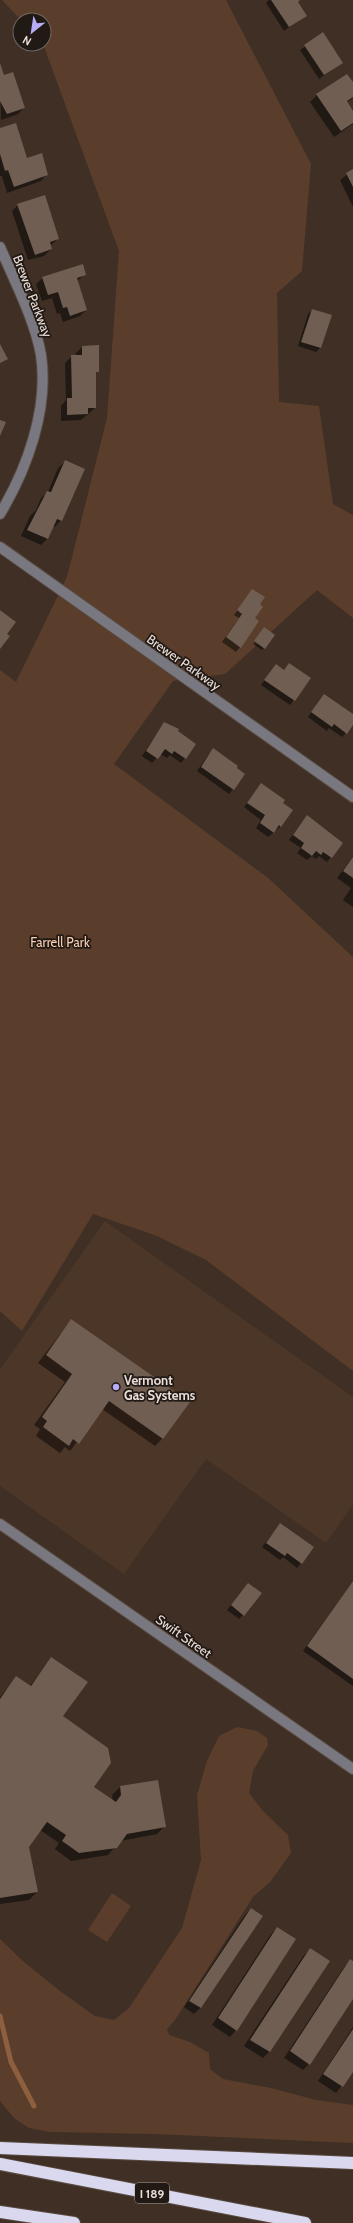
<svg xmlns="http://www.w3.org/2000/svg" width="353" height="2223" font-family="Cabin,sans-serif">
	<rect width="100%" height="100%" fill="#3f2f25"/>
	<!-- built -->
	<path fill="#4c3627" d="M105,1221l248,176v108l-27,38 -120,-84 -82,115 -124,-88v-117z"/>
	<!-- green -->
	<path fill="#5a3e2b" d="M2,0h224l85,164 -9,107 -25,22 2,109 40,4 14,98 20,11v103l-36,-28 -92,84 -52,7 -59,83 153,113 86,80v414l-147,-111 -49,-24 -64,-22 -71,117 -22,-20v-641l16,12 51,-105 40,-159 12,-167 -76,-207 1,-24h-23z
		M237,1727l20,4 10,7 1,7 -15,26 -4,22 14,18 25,24 3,18 -21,29 -17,15 -78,123 -8,9 2,6 21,7 19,11 1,16 13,10 48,9 45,12 37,5v38l-199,-9 -104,-2 -21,-4 -14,-9 -15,-18v-162l24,23 36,29 35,25 19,4 15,-12 53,-80 19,-68 -4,-65 10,-34 12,-25z
		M112,1893l19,13 -24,36 -19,-12z"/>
	<!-- shadow -->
	<path fill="#0007" d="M269,0h30l-2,3 8,12 -21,16 -18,-28z
		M322,34l20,28 -23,17 -19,-29z
		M0,65l4,11 20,32 -6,6 -17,6z
		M353,84v14l-7,5 7,10v11l-19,13 -24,-35 7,-7z
		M0,129l27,30 20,15 -6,7 -34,12 -5,-17h-2z
		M353,170v37l-13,-27z
		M18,205l40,34 -8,7 1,3 -7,7 -16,4 -16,-49z
		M85,274l-8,7 9,29 -6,6 -17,6 -3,-9 -3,1 -5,-16 -10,3 -6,-17 7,-6z
		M312,310l8,38 -4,4 -18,-6 10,-32z
		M82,347l16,24 -3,3v34l-14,12 -20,1v-15l5,-6 -1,-37 7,-7h4v-3z
		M65,462l-4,58 -6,7 -2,-1 -5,12 -7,7 -20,-9 9,-20 6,-6 5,-12 7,-6 10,-24z
		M252,590l6,15 -18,42 -4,5 -14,-10 17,-24 -5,-3z
		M263,631l1,17 -2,2 -9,-6z
		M289,664l20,15 -19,26 -29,-20 15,-19 7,5z
		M320,700l33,15v9l-11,13 -13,-9 -2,3 -19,-14z
		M164,723l12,9 9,26 -4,5 -11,-8 -3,3 -7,-4 -8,9 -10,-7z
		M209,754l24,35 -4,5 -32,-23z
		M261,785l21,18 -1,23 -13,11 -12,-9 5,-8 -17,-13z
		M303,821l38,22 -14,19 -8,-6 -3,3 -4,-3 -5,4 -10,-7 4,-5 -12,-8z
		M353,857v50l-10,-7 8,-12 -14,-10z
		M71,1320l92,118 -8,8 -53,-37 -32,42 -5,-4 -5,6 -24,-17 4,-7 -6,-4 31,-43 -27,-19z
		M280,1524l21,39 -4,5 -14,-11 -3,3 -18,-13z
		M353,1581v105l-50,-35z
		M244,1589l-1,26 -4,4 -12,-9z
		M51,1658l10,58 32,71 20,15 -1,-7 8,-8 45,39 -8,8 -37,7 -12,14 -37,6 -16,-12 4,-6 -19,-13 -12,17 9,45 -8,8 -29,4v-207l17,-20 13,9z
		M251,1909l10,7 -61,92 -6,6 -10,-7 60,-91z
		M277,1928l-41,102 -6,7 -18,-12 59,-91z
		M310,1949l19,12 -60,91 -6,6 -19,-12 60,-91z
		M350,1960l3,2v35l-44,67 -6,6 -19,-12 60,-91z
		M353,2027v44l-17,22 -18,-12z"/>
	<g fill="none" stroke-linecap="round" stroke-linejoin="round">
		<!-- stream -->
		<path stroke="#8e5f3e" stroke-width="5" d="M0,2016l11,46 23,44"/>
	</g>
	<!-- building -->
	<path fill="#705e52" d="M271,0h29l-2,2 9,14 -18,11z
		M323,32l20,31 -19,12 -20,-30z
		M0,63l4,12 9,-3 12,36 -18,6 -7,-13z
		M347,74l6,8v15l-6,4 6,10v12l-12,8 -25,-37z
		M16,123l11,35 15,-5 6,22 -34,12 -6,-17 -3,1 -5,-17v-26z
		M353,169v18l-7,-14z
		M45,195l14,44 -9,3 2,7 -17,6 -18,-51z
		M83,264l3,11 -9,3 10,32 -17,6 -3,-9 -4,1 -5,-16 -10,3 -6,-18z
		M312,309l20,6 -11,33 -20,-6z
		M0,344l8,15 -8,4z
		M99,345v27h-3v36h-8v6l-21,1v-17h5l-1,-43h11v-9z
		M0,420l6,2 -6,14z
		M65,460l20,9 -23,52 -5,-2 -9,20 -21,-9 20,-39 4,1z
		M252,589l13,8 -5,7 3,3 -8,11 4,3 -18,27 -15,-11 16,-23 -5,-4z
		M0,610l16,12 -9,12 3,2 -10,13z
		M264,627l11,8 -10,14 -11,-8z
		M289,663l22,15 -16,23 -31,-21 12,-16 8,6z
		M324,694l29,20v11l-6,9 -13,-10 -2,3 -21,-15z
		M164,722l15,7 -1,2 18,13 -10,15 -12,-8 -2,3 -7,-5 -7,10 -12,-8z
		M213,748l25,18 -1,2 8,6 -11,16 -33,-23z
		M261,783l24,17 -2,3 10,7 -12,17 -2,-2 -5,8 -14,-10 5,-8 -18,-12z
		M307,815l36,28 -11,15 -9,-6 -2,3 -5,-4 -4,5 -11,-8 3,-5 -11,-8z
		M353,857v21l-10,-7z
		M71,1319l119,83 -27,37 -54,-38 -30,43 -6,-5 -4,7 -26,-19 4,-6 -5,-4 30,-43 -26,-19z
		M280,1523l34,24 -12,17 -15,-11 -2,3 -19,-13z
		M353,1581v98l-46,-33z
		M248,1583l14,10 -18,23 -13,-11z
		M51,1657l37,25 -25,34 45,32 3,15 -17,24 22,15 5,-7 -1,-9 38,-6 8,47 -39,7 -10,14 -38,5 -17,-12 4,-6 -19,-13 -18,25 9,45 -38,6v-199l16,-23 15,10z
		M251,1908l12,8 -62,92 -12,-7z
		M277,1927l19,12 -59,92 -19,-13z
		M310,1948l20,13 -60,91 -20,-12z
		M350,1959l3,2v38l-43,66 -20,-14z
		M353,2029v43l-10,15 -20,-13z"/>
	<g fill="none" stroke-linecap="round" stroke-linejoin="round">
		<defs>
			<path id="minor" d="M0,247c14,33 35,73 41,108 8,54 -14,114 -41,159
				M0,547l353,250
				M0,1524l353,245"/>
			<path id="highway" d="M0,2148l353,15
				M0,2164l305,59
				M0,2212l74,11"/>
		</defs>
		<!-- minor casing -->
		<use href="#minor" stroke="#5a4b41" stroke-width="12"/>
		<!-- highway casing -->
		<use href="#highway" stroke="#5a4b41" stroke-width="14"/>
		<!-- minor -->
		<use href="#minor" stroke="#797881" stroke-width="10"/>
		<!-- highway -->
		<use href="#highway" stroke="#dad8ee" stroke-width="12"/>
	</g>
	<!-- markers -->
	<circle fill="#b6acf8" stroke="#211914" stroke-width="1.5" cx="116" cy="1387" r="4"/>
	<g text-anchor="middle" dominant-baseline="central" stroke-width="3.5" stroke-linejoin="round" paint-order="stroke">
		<!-- shield labels -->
		<rect fill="#211914" stroke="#aca29c" stroke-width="1" x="135" y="2183" width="34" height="20" rx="3"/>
		<g font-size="12" font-weight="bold" fill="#e8ddd7">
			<text x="152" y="2193">I 189</text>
		</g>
		<!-- street labels -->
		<g font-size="13" fill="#e8ddd7" stroke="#211914">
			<text transform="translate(33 296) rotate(69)">Brewer Parkway</text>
			<text transform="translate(184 662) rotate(35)">Brewer Parkway</text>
			<text transform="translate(184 1636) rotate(35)">Swift Street</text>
		</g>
		<!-- park labels -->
		<g font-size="13" fill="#facdaf" stroke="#211914">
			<text x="60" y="942">Farrell Park</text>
		</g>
		<!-- poi labels -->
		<g font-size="13" font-weight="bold" fill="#e8ddd7" stroke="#211914" text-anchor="start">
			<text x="124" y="1380">Vermont<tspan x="124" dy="15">Gas Systems</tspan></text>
		</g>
	</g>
	<!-- north arrow -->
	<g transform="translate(32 32) rotate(210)"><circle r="19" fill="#211914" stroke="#716762"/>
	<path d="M0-3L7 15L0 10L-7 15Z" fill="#b6acf8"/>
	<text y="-6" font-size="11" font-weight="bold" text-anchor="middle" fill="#e8ddd7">N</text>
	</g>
</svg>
